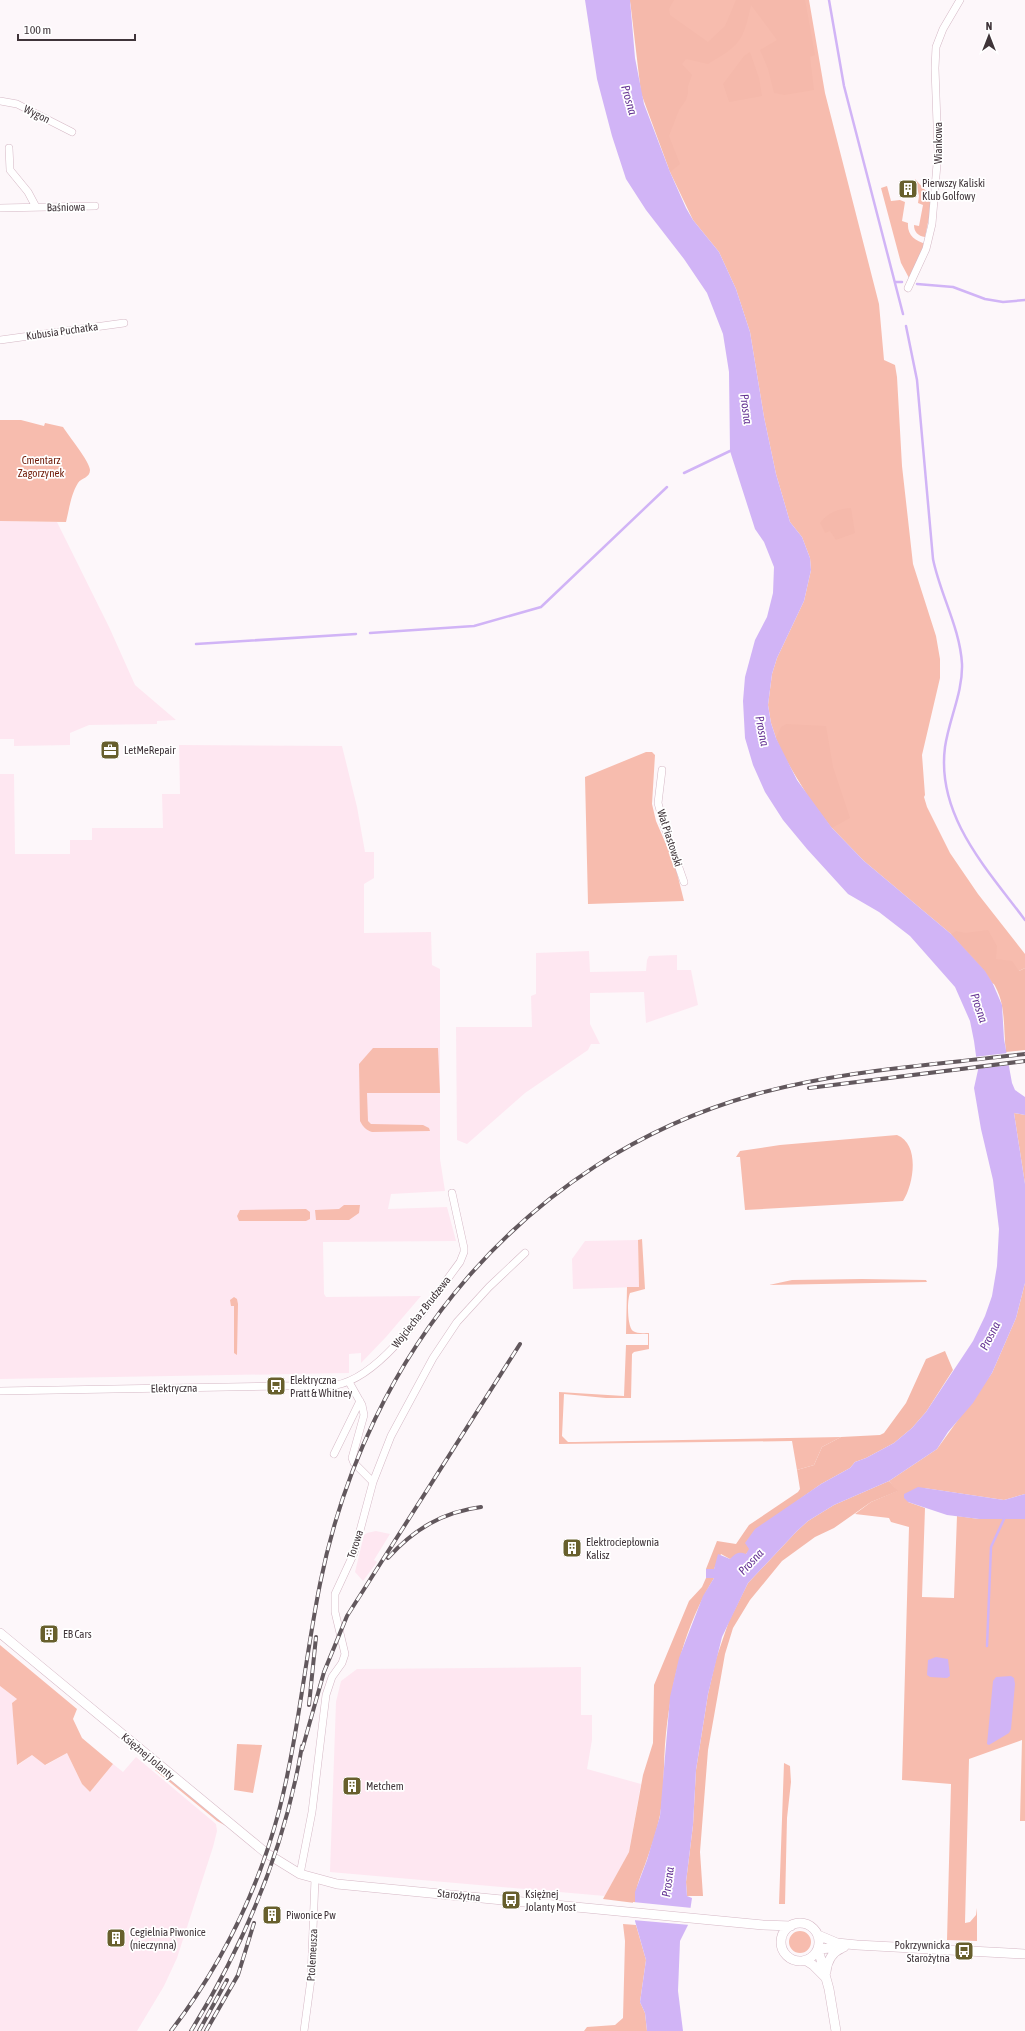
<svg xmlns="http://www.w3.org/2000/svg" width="1025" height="2031" font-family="'Asap Condensed',sans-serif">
	<rect width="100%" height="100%" fill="#fdf7fa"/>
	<!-- built -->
	<path fill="#fee7f1" d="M0,521l57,1 53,107 25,56 41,35 -19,1v3l-68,1 -19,8v12l-56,1v-7h-14z
		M179,745l163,1 15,61 8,45h9v26l-10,6v49l67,-1 1,33 8,4v190l5,32 -54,3 -3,15 59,-2 9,34 -133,1 1,52 2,3 95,-1 -35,41 -25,26v-10l-12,1v19l-349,6v-605h14l1,80h55v-14h22v-12h71l-1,-34h18z
		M589,951l1,21 56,-1 1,-11 2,-4 28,-1v15h14l7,35 -52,18 -2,-31 -54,1v31l10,20h-9l-3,6 -63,43 -58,51 -10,-4 -1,-113h76l-1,-31 5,-2v-41z
		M638,1240l1,47 -66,2 -1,-30 13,-18z
		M376,1531l14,3 -16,26 3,2 -14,19 -8,-9 9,-37 3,-2z
		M581,1667v48h11v25l-5,29 54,15 -12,68 -24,44 -275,-24 6,-170 5,-21 16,-12z
		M0,1686l17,13 -5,4 6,62 14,-10 14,10 21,-12 15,31 8,8 23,-28 10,8 13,-15 80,67 1,7 -4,16 -36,111 -13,28 -27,45h-137z"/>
	<!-- green -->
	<path fill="#f7bcae" d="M630,0h179l16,93 54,211 5,56 11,5 2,12 5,89 11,98 23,72 4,23v19l-18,77 3,40 -1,2 3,10 23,46 28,41 47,60v14l-32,16 -42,-50 -87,-73 -32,-33 -23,-30 -26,-44 -7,-16 -5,-15 -3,-18 4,-31 5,-16 27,-57 7,-31 -1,-12 -8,-21 -12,-15 -14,-48 -12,-57 -14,-85 -14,-43 -17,-37 -26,-32 -23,-48z
		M915,179l10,11 9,3 -9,44c-7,-1 -11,-5 -11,-12l5,1 4,-21 -5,-2 1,-7z
		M887,186l4,15 9,-1 5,2 -3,19 6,2c-1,12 7,18 18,21l-17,34 -8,-15 -20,-75z
		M0,420h21l23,6 1,-3 18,4c5,8 27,35 27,43 0,8 -9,8 -12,13 -7,11 -9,27 -12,39l-66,-1z
		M646,752h6l3,3 -3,49 4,17 19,44 9,36 -96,3 -3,-127z
		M373,1048h65l2,45h-73l1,28 3,3 52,1 6,3 1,3 -58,1c-6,-2 -9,-5 -12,-11l-1,-57z
		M1014,1113l11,2v69z
		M897,1135c23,9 17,49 6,66l-158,9 -5,-53h-4l4,-6 40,-6z
		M344,1205h16l-1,8 -10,7h-33l-1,-10 24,-1z
		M306,1209l4,3v7l-4,2h-67l-2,-5 3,-6z
		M642,1239l3,50 -15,4c-3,7 -3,33 3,38 4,3 12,2 16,2v16l-15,3 -2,2 -1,44h-25l-42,-4 -2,42 6,6h7l266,-5 -19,10 -8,18 -17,5 -5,-29 -233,3v-52l65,4 2,-51h22v-11h-22l1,-47h12l-1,-47z
		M862,1279l64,1 1,2 -158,3 23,-5z
		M1025,1283v211l-21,6 -80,-12 -16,14 17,6 -3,89 32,1 3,-82 22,3h46v302h-5l2,-81 -53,19 -4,164 5,-1 6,-7 1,-7v33l-30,-1 4,-156 -49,-4 7,-253 -18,-5 -2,-4 -34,-4 16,-12 26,-11 -8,-10 48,-32 55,-76 24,-55z
		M234,1297l3,2 1,5 -1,51 -3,-2v-47h-3l-1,-6z
		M0,1645l77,64 -4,10 9,19 31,26 -23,28 -8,-8 -15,-31 -22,12 -13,-10 -15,10 -5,-62 5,-4 -17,-13z
		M237,1744l25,1 -9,48 -19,-3z
		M784,1763l6,3 1,16 -4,36 -2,86h-6z
		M155,1770h4l67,56 -9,-5z
		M623,1924l13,1 10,35 -6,42 5,11 2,18h-63l3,-4 28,-2 8,-7 2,-77z
		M789 1942a11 11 0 1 1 22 0a11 11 0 1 1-22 0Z"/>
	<!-- forest -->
	<path fill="#f5b9ab" d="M630,0h44l-5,9 1,6 38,27 17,-16 11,-26h69l10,55 -5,2 4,33 -30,5 -10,-2 -6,-24 -8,-19 17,-10 -26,-35c-8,37 -11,40 -43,59l-22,-5 -4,5 10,11 -4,11v7l-2,7 -7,10 -10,26 11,28 -10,8 -29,-79z
		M750,52l9,26 3,18 -33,6 -6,-18 21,-28z
		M851,508l4,25 -19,7 -6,-9 -5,2 -5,-10c8,-11 18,-14 31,-15z
		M786,724l40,2 7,41 17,51 -18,10c-22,-29 -42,-57 -56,-90l5,-11z
		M988,930l9,16 -1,13 16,2 7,10 6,-3v82l-19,2c-2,-15 -1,-30 -4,-46 -4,-28 -32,-52 -51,-72l5,-3 9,2z
		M945,1351l8,19 -27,42 -14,16 -18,15 -28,15 -11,4 -5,6 -29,16 -24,17 -51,53 -16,5 -9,-5 -7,15h-8l11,-28 19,3 13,-19 49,-33 2,-3 -3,-19 17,-5 8,-18 19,-10 39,-2 4,-2 22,-30 20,-44z
		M889,1481l9,10 -27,11 -37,26 -19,9 -33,24 -32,39 -17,28 -8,26 -17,96 -8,102 3,44h-16l-1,-14 7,-57 3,-55 12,-76 8,-35 13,-38 19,-38 49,-52 11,-10 26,-16z
		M706,1578h8c-29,47 -42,101 -48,155 -3,27 -1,55 -6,82 -3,15 -8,30 -13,44 -5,15 -12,27 -12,44l-32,-4 26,-47 14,-77 10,-32 1,-58 35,-84 13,-14z"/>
	<!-- water -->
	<path fill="#d1b4f6" d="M585,0h45l5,58 9,46 26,68 16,36 7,12 26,32 17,37 14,43 14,85 12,57 14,48 12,15 8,21 1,12 -7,31 -27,57 -5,16 -4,31 3,18 5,15 21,42 35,48 32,33 87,73 34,37 8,13 9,21 2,34 8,44 3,7 10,7v18l-11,-2 11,71v99l-9,35 -24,55 -19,30 -25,29 -11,17 -48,32 -55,24 -26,16 -11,10 -49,52 -26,54 -14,57 -12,76 -3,55 -7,57 1,14 5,2 -4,27 -8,16 -2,50 5,40h-36l-2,-18 -5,-11 6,-42 -11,-39v-29l12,-32 13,-44 10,-119 9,-39 24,-62 11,-18h-8v-9h8l4,-15 12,5c5,-5 8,-8 16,-5l3,-5 -4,-6 10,-14 66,-45 29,-16 5,-6 11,-4 28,-15 18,-15 14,-16 47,-71 12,-25 7,-20 5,-30 2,-37 -6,-49 -12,-51 -7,-41 4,-18 -4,-29 -4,-20 -15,-34 -45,-51 -31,-24 -31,-18 -41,-45 -24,-29 -18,-28 -12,-27 -8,-27 -2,-37 2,-24 10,-37 12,-23 6,-24 1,-26 -10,-25 -9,-13 -25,-78 -1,-79 -6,-38 -16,-41 -23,-34 -38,-49 -20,-31 -14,-43 -15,-57z
		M918,1487l86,13 21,-6v25h-46l-32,-4 -39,-13 -4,-4v-4z
		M936,1657l12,2 2,17 -3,2 -17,-1 -3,-2 1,-15z
		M1011,1676l3,2 1,6 -4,45 -2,4 -20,12 -2,-1 6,-63 3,-4z"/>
	<!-- pier -->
	<path fill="#fdf7fa" d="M1008,1053l3,12 -35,4 -2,-12z
		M633,1902l59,6 -2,17 -57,-5z"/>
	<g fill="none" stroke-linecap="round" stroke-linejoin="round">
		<!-- stream -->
		<path stroke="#d1b4f6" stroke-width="2.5" d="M829,0l15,86 59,228
			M895,282h7
			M917,284l36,3 32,12 18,3 22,-2
			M906,326l11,54 16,179c7,35 27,69 29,105 1,28 -13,55 -17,83 -9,69 42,122 80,173
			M684,473l46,-22
			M370,633l104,-7 67,-19 126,-120
			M196,644l160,-10
			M987,1646l4,-99 13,-28"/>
		<defs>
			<path id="minor" d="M0,101l17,3 55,28
				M9,148l1,22 18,22 8,15
				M0,208l95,-2
				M908,288l18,-39 6,-25 6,-72 -3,-84 1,-21 7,-18 17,-29
				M0,340l124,-17
				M662,770l-4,33 6,22 20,57
				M349,1382l13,23 2,10 -12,43 2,5 19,19
				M0,1391l336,-6c47,-8 96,-86 124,-123l4,-10v-4l-12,-55
				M334,1454l26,-53
				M300,1874l12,-62 14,-117 6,-18 10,-14 3,-9 -10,-42v-18l19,-41 19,-71 18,-46 42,-78 24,-36 32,-35 36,-34
				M304,2031l7,-52 4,-100"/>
			<path id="tertiary" d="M0,1633l266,220 34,21 37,10 426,41 28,1
				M781 1942a19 19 0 1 1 38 0a19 19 0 1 1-38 0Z
				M818,1935l19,8 20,2 168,9
				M818,1949l11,40 7,42
				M818,1949l26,-2
				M805,1960l8,5 12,12
				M826,1972c1,-10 6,-20 16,-24"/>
		</defs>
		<!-- minor casing -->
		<use href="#minor" stroke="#d5b8c5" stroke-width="8"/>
		<!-- tertiary casing -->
		<use href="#tertiary" stroke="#d5b8c5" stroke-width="10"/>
		<!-- minor -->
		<use href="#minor" stroke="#fff" stroke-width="7"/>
		<!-- tertiary -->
		<use href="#tertiary" stroke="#fff" stroke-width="9"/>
		<defs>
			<path id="rail" d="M809,1088l216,-27
				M388,1558c26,-29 55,-46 93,-51
				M309,1705l7,-68
				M302,1750l22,-78 23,-56 173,-272
				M171,2031c50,-65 87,-141 108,-220 19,-74 26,-152 41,-227 46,-231 204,-424 433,-489 88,-25 182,-30 272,-41
				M191,2031c54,-88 94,-183 111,-285
				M199,2031l28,-51
				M206,2031l32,-56 16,-52"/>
		</defs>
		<!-- rail casing -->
		<use href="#rail" stroke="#62585d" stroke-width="4"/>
		<!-- rail -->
		<use href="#rail" stroke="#fff" stroke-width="2.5" stroke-dasharray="8" stroke-linecap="butt"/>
	</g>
	<!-- icons -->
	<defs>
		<symbol id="building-square" viewBox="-11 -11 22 22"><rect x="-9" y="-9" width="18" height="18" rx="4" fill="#675f2c" stroke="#fff"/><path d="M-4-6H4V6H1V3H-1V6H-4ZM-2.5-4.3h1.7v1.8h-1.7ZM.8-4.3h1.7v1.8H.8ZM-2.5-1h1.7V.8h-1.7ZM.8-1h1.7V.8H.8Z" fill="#fff"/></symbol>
		<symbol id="office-square" viewBox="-11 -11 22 22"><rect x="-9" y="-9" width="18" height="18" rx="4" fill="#675f2c" stroke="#fff"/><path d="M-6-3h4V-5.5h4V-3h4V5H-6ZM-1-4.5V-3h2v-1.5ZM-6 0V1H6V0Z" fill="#fff"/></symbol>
		<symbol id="bus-square" viewBox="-11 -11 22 22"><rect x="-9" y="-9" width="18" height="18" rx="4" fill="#675f2c" stroke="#fff"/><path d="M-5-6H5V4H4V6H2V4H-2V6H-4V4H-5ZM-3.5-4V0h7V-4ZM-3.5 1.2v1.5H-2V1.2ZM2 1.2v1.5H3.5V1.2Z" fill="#fff"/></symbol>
	</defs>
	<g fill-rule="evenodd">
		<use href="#building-square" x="897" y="178" width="22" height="22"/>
		<use href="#office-square" x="99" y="739" width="22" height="22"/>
		<use href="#bus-square" x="265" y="1375" width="22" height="22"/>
		<use href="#building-square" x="561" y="1537" width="22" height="22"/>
		<use href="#building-square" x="38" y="1623" width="22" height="22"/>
		<use href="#building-square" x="341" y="1775" width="22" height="22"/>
		<use href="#bus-square" x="500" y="1889" width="22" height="22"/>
		<use href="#building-square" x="261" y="1904" width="22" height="22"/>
		<use href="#building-square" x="105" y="1927" width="22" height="22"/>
		<use href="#bus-square" x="953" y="1940" width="22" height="22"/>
	</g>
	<g text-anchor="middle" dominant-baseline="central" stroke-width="3.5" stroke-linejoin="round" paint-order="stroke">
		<!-- street labels -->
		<g font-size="11" fill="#3f3439" stroke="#fff">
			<text transform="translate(37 114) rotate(26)">Wygon</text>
			<text transform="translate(938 143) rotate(-90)">Wiankowa</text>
			<text transform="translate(66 207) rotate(-1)">Baśniowa</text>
			<text transform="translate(62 331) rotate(-8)">Kubusia Puchatka</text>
			<text transform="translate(670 838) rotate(72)">Wał Piastowski</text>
			<text transform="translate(421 1312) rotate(-52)">Wojciecha z Brudzewa</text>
			<text transform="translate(174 1388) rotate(-1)">Elektryczna</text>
			<text transform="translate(355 1544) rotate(-72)">Torowa</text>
			<text transform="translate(148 1756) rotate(40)">Księżnej Jolanty</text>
			<text transform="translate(459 1895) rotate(6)">Starożytna</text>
			<text transform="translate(312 1955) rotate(-87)">Ptolemeusza</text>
		</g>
		<!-- poi labels -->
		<g font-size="11" fill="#3f3439" stroke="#fff" text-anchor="start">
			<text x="922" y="183">Pierwszy Kaliski<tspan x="922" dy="13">Klub Golfowy</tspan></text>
			<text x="124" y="750">LetMeRepair</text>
			<text x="290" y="1380">Elektryczna<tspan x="290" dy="13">Pratt &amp; Whitney</tspan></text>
			<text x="586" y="1542">Elektrociepłownia<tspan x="586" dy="13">Kalisz</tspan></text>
			<text x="63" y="1634">EB Cars</text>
			<text x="366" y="1786">Metchem</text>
			<text x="525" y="1894">Księżnej<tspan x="525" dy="13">Jolanty Most</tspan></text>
			<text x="286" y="1915">Piwonice Pw</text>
			<text x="130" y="1932">Cegielnia Piwonice<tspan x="130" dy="13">(nieczynna)</tspan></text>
			<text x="950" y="1945" text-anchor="end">Pokrzywnicka<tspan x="950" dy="13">Starożytna</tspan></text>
		</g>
		<!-- park labels -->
		<g font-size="11" fill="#701c09" stroke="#fff">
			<text x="41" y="460">Cmentarz<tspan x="41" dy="13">Zagorzynek</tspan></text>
		</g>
		<!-- water labels -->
		<g font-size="12" font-style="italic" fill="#663594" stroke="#fff">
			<text transform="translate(629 100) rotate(74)">Prosna</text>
			<text transform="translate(746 409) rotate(82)">Prosna</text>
			<text transform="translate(762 731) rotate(79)">Prosna</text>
			<text transform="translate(979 1008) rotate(71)">Prosna</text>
			<text transform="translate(990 1336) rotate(-63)">Prosna</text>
			<text transform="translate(751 1562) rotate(-47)">Prosna</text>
			<text transform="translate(668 1882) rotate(-83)">Prosna</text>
		</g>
	</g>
	<!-- north arrow -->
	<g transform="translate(989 36)" stroke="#ffffff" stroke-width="3" paint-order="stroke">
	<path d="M0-3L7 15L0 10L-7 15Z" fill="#3f3439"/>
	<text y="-6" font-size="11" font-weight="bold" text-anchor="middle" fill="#3f3439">N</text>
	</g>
	<!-- scale -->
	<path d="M18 34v6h117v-6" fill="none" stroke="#3f3439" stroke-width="2"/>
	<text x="24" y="34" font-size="12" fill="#3f3439" stroke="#ffffff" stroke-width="3" paint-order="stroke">100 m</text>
</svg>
